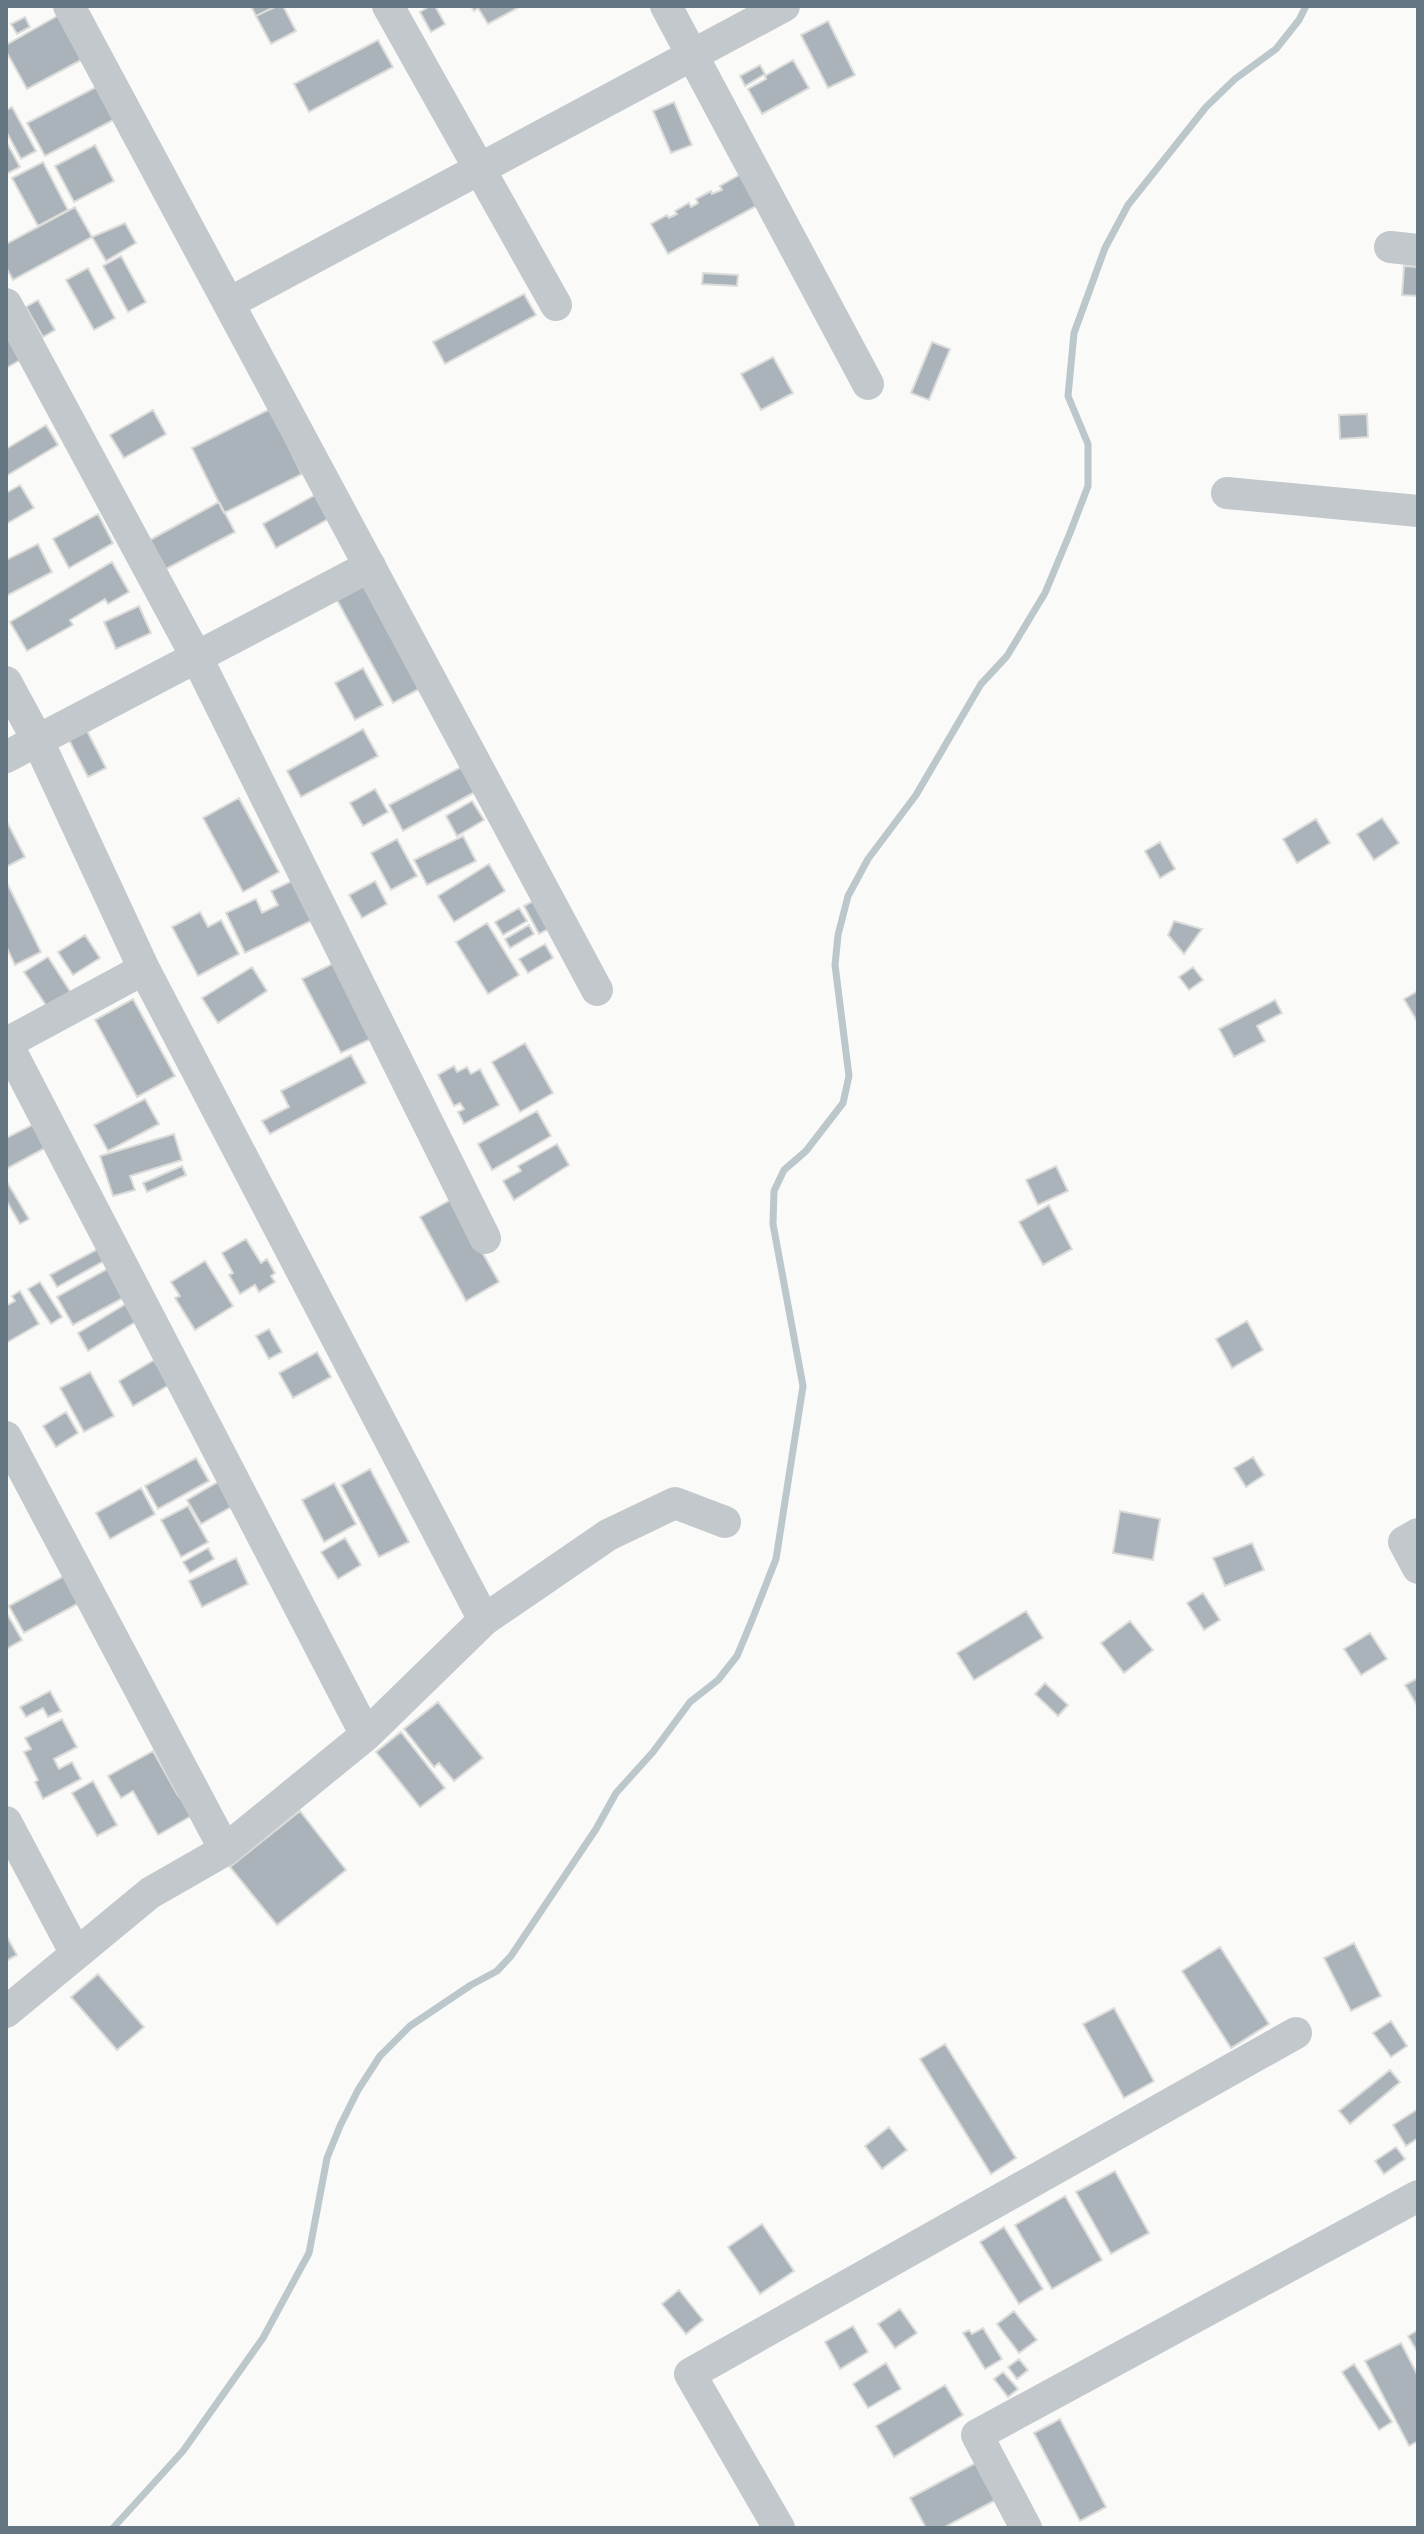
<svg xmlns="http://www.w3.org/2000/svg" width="1424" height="2534" font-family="'DM Sans',sans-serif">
	<rect width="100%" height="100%" fill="#fafaf8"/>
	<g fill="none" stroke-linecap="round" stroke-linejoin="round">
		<!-- stream -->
		<path stroke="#bbc7cb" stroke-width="7" d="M113,2528l70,-77 80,-113 46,-85 18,-95 13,-32 18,-36 22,-34 30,-30 61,-41 26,-14 14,-15 85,-127 20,-36 37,-41 37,-50 28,-22 19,-24 15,-36 24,-61 27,-173 -30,-162 1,-33 10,-21 22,-19 37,-48 6,-27 -14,-111 3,-30 10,-39 20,-37 48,-64 65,-111 26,-28 38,-63 25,-60 18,-47v-42l-20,-48 6,-63 31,-85 23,-43 78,-98 29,-28 41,-30 23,-29 7,-14"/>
	</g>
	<!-- building -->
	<path fill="#aab3b9" stroke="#dcdcda" stroke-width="2" d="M251,6h26l-21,10z
		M276,6h7l13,25 -25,13 -15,-28z
		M430,6h5l10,18 -14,8 -11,-20z
		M471,6h50l-33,18 -10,-16 -4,3z
		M59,15l24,44 -56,30 -21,-38v-6z
		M25,17l5,10 -13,7 -6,-10z
		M828,21l27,54 -27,13 -27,-53z
		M378,40l15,27 -84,45 -15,-28z
		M793,60l16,28 -47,26 -14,-25 18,-10 -1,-3z
		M760,65l5,9 -20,12 -5,-10z
		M102,84l17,33 -74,39 -18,-33z
		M674,102l18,43 -21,8 -18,-42z
		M12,107l24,44 -15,8 -15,-28v-21z
		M6,141l14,26 -14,7z
		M95,145l19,36 -40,21 -19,-36z
		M43,162l25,48 -30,16 -26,-48z
		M741,174l17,31 -90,49 -17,-30 16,-9 2,3 8,-4 -2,-3 14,-8 2,4 7,-4 -2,-4 15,-8 1,3 10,-4 -2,-4z
		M75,207l17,30 -79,43 -7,-13v-23z
		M125,223l11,20 -30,18 -14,-24z
		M121,256l25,46 -18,10 -25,-46z
		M1404,266l14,1v29l-16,-1z
		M88,268l27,50 -21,12 -28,-50z
		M703,273l35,2 -1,11 -35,-2z
		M524,294l12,21 -91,49 -12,-22z
		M38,300l17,30 -12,7 -17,-30z
		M6,333l16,26 -16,9z
		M932,342l18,7 -21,51 -18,-7z
		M773,357l20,36 -32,17 -20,-36z
		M270,409l32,65 -78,39 -32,-65z
		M153,410l13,24 -42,24 -14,-23z
		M1367,414l1,23 -28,2 -1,-24z
		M46,425l12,20 -52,31v-27z
		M20,485l14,23 -28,16v-31z
		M315,495l13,24 -52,29 -13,-24z
		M219,502l16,30 -69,37 -16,-29z
		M98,514l15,29 -44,25 -16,-29z
		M38,544l14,28 -46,24v-36z
		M112,562l17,30 -21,12 -3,-5 -35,21 3,5 -46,26 -17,-29z
		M367,584l56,103 -30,16 -56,-103z
		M139,606l12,27 -35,16 -12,-27z
		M363,668l20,37 -28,15 -20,-37z
		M363,729l15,27 -77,41 -14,-26z
		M87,731l19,37 -18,9 -19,-37z
		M461,767l14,25 -72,39 -14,-26z
		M375,789l13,23 -25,14 -13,-23z
		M239,798l40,74 -36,20 -40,-74z
		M472,801l12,19 -27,16 -11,-20z
		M1382,818l17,25 -25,17 -17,-26z
		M1316,819l14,24 -33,20 -14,-24z
		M6,820l19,37 -19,10z
		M463,836l13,25 -49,24 -13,-25z
		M397,839l20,37 -26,14 -20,-37z
		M1160,842l15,27 -15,9 -15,-27z
		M489,864l16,27 -51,31 -16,-26z
		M298,878l19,40 -72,35 -19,-40 30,-14 6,14 16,-8 -7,-14z
		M6,881l35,71 -26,13 -9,-19z
		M375,881l12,23 -25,14 -13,-23z
		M535,900l15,28 -11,6 -15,-28z
		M519,908l8,13 -24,14 -8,-13z
		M200,912l8,15 13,-7 18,34 -41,22 -26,-49z
		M1174,921l28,8 -18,25 -16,-19z
		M487,923l32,52 -31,19 -32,-52z
		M529,925l5,9 -24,14 -5,-9z
		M85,935l15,23 -27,17 -15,-23z
		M545,944l8,14 -25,15 -9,-14z
		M48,957l36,56 -23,15 -37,-56z
		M334,963l39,75 -32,15 -39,-74z
		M252,967l15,24 -49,32 -16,-25z
		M1193,967l10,13 -14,10 -10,-13z
		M1418,991v32l-14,-24z
		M133,999l42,77 -38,21 -42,-77z
		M1275,1000l7,13 -25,13 8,15 -31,16 -15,-28z
		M525,1043l28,50 -33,19 -28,-50z
		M351,1055l15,28 -96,51 -8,-13 27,-14 -8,-16z
		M454,1066l3,6 10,-5 4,7 9,-5 19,36 -35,19 -6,-12 6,-3 -4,-6 -6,3 -16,-31z
		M145,1099l14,25 -51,27 -14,-26z
		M537,1111l14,25 -59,34 -14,-26z
		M34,1124l13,23 -41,22v-31z
		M174,1134l8,26 -52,16 5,14 -22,6 -13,-40z
		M557,1144l12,21 -55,35 -11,-19 18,-10 -3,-5z
		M182,1166l4,9 -39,17 -4,-9z
		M1056,1166l12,25 -30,14 -12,-25z
		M7,1182l22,37 -9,5 -14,-24z
		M452,1199l47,83 -33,19 -46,-84z
		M1049,1205l23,44 -29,16 -24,-43z
		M246,1239l15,24 6,-4 8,14 -4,3 4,6 -16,10 -4,-7 -15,9 -11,-19 4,-2 -11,-20z
		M105,1245l6,12 -54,30 -7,-12z
		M205,1261l28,45 -38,24 -20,-32 5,-2 -9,-14z
		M118,1263l16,29 -61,33 -16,-28z
		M40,1282l22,35 -11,7 -23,-35z
		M20,1291l19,33 -33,19v-37l9,-5 -3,-5z
		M134,1299l11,17 -57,35 -10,-18z
		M1247,1321l16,29 -31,18 -16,-29z
		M269,1329l13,23 -13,7 -13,-23z
		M317,1352l14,25 -38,21 -14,-25z
		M154,1360l15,25 -36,21 -14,-25z
		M90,1372l24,44 -30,16 -24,-44z
		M66,1412l12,21 -22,14 -13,-21z
		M1253,1457l11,18 -18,12 -12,-19z
		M196,1458l13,23 -51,28 -13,-23z
		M370,1469l39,73 -30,15 -38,-72z
		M218,1482l13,25 -30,17 -14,-24z
		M334,1483l22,41 -32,18 -22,-42z
		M141,1488l14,26 -45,25 -14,-26z
		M188,1506l20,36 -27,15 -20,-37z
		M1120,1511l40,8 -7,41 -40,-7z
		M345,1538l16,27 -23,14 -17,-27z
		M1252,1543l12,27 -39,16 -12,-28z
		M208,1548l6,11 -24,14 -7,-11z
		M236,1558l12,26 -46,23 -13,-26z
		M64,1576l15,27 -55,30 -15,-27z
		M1203,1593l17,27 -16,10 -17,-27z
		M1026,1611l17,27 -69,42 -17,-27z
		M6,1612l16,28 -16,9z
		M1130,1621l23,29 -29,23 -23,-30z
		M1370,1633l17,26 -26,16 -17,-26z
		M1418,1678v29l-13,-22z
		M1045,1683l23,22 -10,11 -23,-22z
		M50,1691l11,20 -13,6 -5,-9 -17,9 -6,-10z
		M438,1702l45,56 -29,23 -15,-18 -5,4 -30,-38z
		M62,1719l15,28 -23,12 5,10 13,-7 9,17 -38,20 -8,-17 3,-2 -14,-28 7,-3 -6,-11z
		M401,1732l44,56 -25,19 -44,-55z
		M153,1751l24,43 16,21 -35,20 -25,-44 -12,7 -13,-22z
		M93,1781l24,44 -20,11 -25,-43z
		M300,1811l46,59 -69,55 -47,-58z
		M6,1935l11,20 -11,6z
		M1354,1943l27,53 -30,15 -27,-53z
		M1220,1947l49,77 -38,24 -49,-77z
		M98,1974l46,53 -27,23 -46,-53z
		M1114,2008l40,73 -30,17 -41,-74z
		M1391,2021l16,25 -16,11 -18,-24z
		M945,2044l71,114 -25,16 -71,-115z
		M1390,2070l10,12 -50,42 -11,-13z
		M1418,2109v29l-12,8 -13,-21z
		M889,2127l18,23 -25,19 -17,-23z
		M1396,2147l9,12 -21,15 -9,-13z
		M1115,2171l34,62 -38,21 -35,-62z
		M1065,2196l37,64 -50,29 -37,-64z
		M762,2224l32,47 -34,23 -32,-47z
		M1004,2227l39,62 -24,15 -39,-62z
		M679,2290l24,30 -17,14 -24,-30z
		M900,2309l17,24 -22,15 -17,-24z
		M1014,2311l23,29 -18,13 -22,-29z
		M853,2326l15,26 -28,17 -15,-27z
		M983,2328l19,31 -17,10 -22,-36 6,-3 3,4z
		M1418,2330v23l-10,-17z
		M1401,2343l17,33v65l-9,5 -44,-85z
		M1019,2359l9,11 -11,9 -9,-12z
		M886,2363l15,26 -33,19 -15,-24z
		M1354,2364l38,58 -13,8 -37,-58z
		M1003,2372l15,17 -10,8 -14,-18z
		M945,2385l18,30 -69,42 -18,-31z
		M1060,2419l46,88 -26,14 -46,-88z
		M985,2458l20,37 -62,33h-17l-16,-30z"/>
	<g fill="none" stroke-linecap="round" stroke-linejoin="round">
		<!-- minor -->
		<path stroke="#c3c8cc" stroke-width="32" d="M69,6l528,984
			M388,6l168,299
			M666,6l202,378
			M1390,247l28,3
			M229,303l555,-297
			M6,304l191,354 288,580
			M1227,493l191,18
			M6,682l32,59 106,228 340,651
			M6,757l364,-191
			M6,1042l360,693
			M7,1043l137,-74
			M6,1437l219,413
			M1418,1534l-14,8 14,26
			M6,1822l70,132
			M6,2012l144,-119 75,-43 141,-115 118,-115 124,-85 67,-32 50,19
			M779,2528l-89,-154 606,-341
			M1026,2528l-49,-93 441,-239"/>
	</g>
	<!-- border -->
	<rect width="1424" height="2534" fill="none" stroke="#657683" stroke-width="16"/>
</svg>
